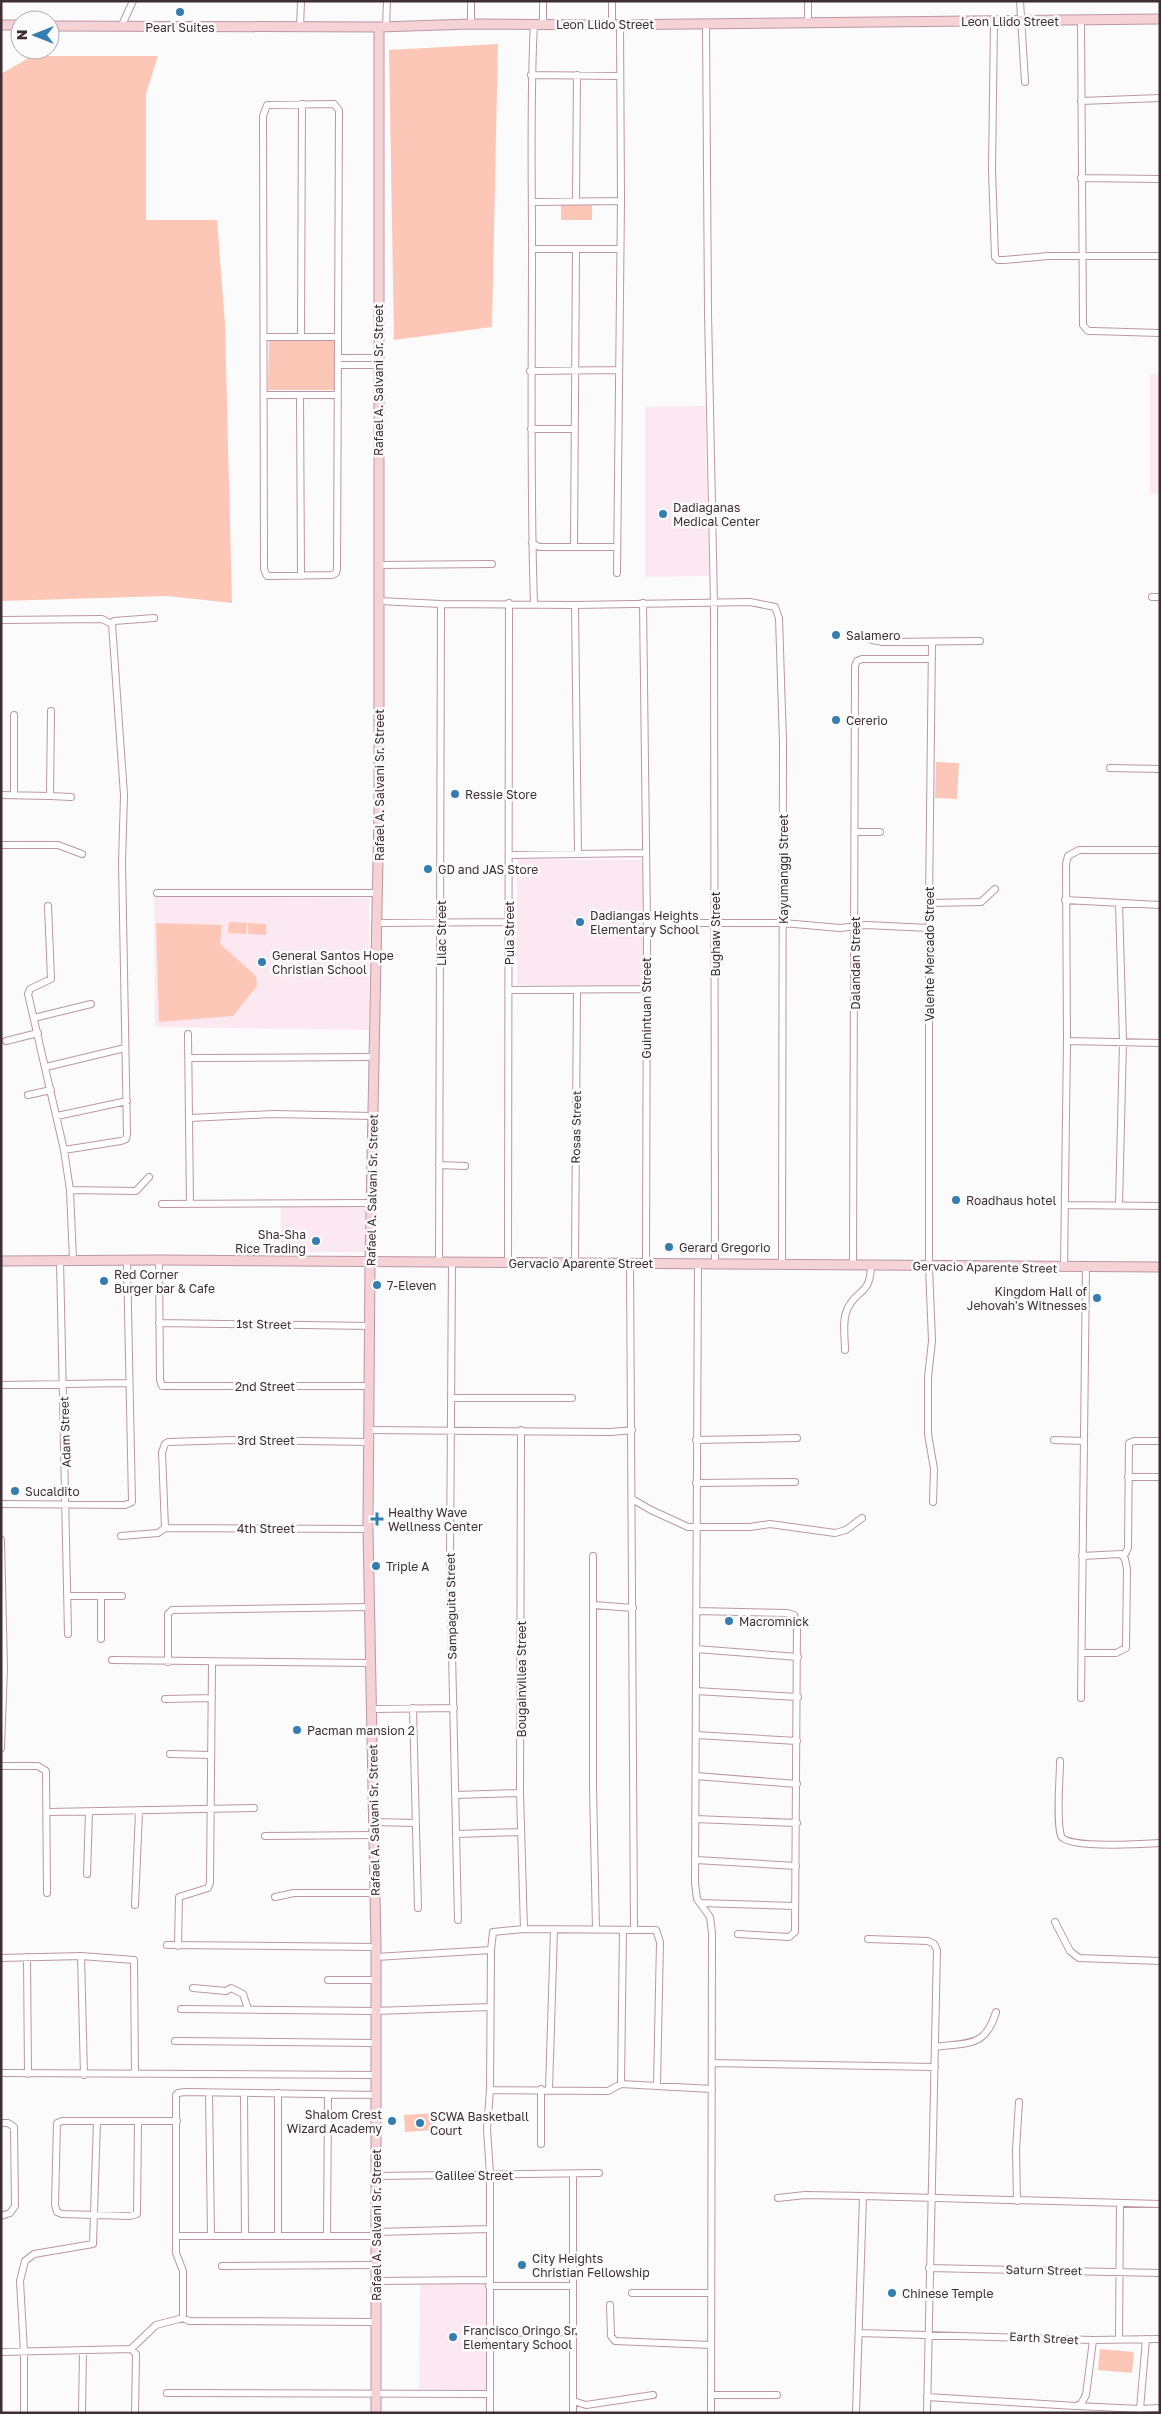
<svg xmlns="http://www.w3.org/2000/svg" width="1161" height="2414" font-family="'Golos Text',sans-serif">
	<rect width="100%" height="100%" fill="#fbfbfb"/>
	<!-- built -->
	<path fill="#fce8f0" d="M1150,374h10v120h-10z
		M705,406l4,170 -64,1v-170z
		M517,859l126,1v125h-126z
		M154,896l215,2v132l-214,-3z
		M281,1206l84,1v45h-84z
		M420,2283l67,1v106l-68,-1z"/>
	<!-- green -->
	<path fill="#fdc7b8" d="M498,44l-6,283 -98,13 -5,-290z
		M32,56h126l-12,38v126h71l8,104 7,279 -65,-7 -166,5v-527z
		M561,204h31v16h-31z
		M269,338h65v52h-66z
		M936,762l23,1 -2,36 -22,-1z
		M229,922l18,1 -1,11 -18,-1z
		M156,923l66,2 -2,19 36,32 1,10 -24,30 -74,6z
		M248,923l18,1v11l-18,-1z
		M435,2113v17l-30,2 -1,-17z
		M1100,2349l34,3 -2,21 -34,-3z"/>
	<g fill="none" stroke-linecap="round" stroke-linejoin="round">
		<defs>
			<path id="street" d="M543,1v23
				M612,1v24
				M808,1v22
				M1020,1l5,81
				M1081,20l2,305 5,6h5l67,2
				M994,21l-2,149 3,87 3,3h6l44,-4h112
				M534,23c-4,75 -2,150 -2,224 0,119 -2,238 2,357
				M471,24v-23
				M706,24l2,289 6,291 1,659
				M121,27l12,-26
				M386,27l1,-26
				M300,28l1,-27
				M531,75l89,1
				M1081,101l79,-3
				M334,104l5,6 -2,459 -1,4 -4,2 -65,1 -3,-7 -1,-453 4,-11z
				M1081,178l79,1
				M532,202l89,-1
				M576,202l1,-127
				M532,249h88
				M264,337h73
				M301,337l1,-233
				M338,358h40
				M338,365h40
				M530,371l89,-1
				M265,395h72
				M300,395l1,181
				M531,429h44
				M532,543l7,4h78
				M574,547l2,-298
				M378,565l114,-1
				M617,573l4,-372 -1,-177
				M1152,597h8
				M379,601l62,3 134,1 175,-3 25,5 4,11 4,124 -1,523
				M643,603l4,320 -1,340
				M575,605l3,249
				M1,620l101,-1 10,5
				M863,635l9,5 11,2 97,-1
				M932,642l-3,261v364l3,74 -4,36v57l6,35 -1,33
				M14,715v80
				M1110,768l50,1
				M1,795l49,1 1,-85
				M50,796l21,1
				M856,832h24
				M1,845h57l24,9
				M509,855l137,-2
				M157,893h221
				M1065,900l95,5
				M929,903l52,-1 14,-13
				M1119,903l4,139 -4,163
				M48,906l3,73 -21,10 -2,5 36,156 6,40 3,70
				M377,923l133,-1
				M647,923h136l57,5 26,-3 63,3
				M509,990l137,-1
				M34,1018l57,-14
				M188,1034l2,170
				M6,1041l32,-8
				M1067,1041l93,2
				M189,1058l185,-1
				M46,1067l79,-19
				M28,1095l23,-5
				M57,1116l70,-15
				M190,1118l83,-4 100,2
				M64,1150l57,-9 5,-2 1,-5 -5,-272 2,-67 -12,-171 2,-3 40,-3
				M439,1165l26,1
				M70,1190l66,1 13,-14
				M162,1204l209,-1
				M1065,1205l95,1
				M60,1260l8,374
				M159,1260l1,120 2,6h207
				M439,1262l2,-658
				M452,1262l-2,301 8,357
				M508,1262l1,-659
				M575,1262l2,-271
				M630,1263l4,666
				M698,1263l-3,620 2,16 13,18 2,16 -1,480
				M853,1266l2,-600 2,-5 5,-2h70
				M1064,1268l3,-227 -1,-177 2,-8 11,-6h81
				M159,1323l211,3
				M845,1350c0,-12 -3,-29 2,-40 9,-22 23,-13 24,-44
				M1,1385l127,-2
				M452,1398h120
				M369,1430l242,2 21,-2
				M521,1430l-1,363 4,136
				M696,1440l101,-2
				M1054,1440l29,1
				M1128,1477h32
				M696,1483l99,-1
				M632,1499l19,11 37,17h62l20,-3 65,9 11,-3 16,-12
				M1,1504l124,1 7,-3 -5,-242
				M165,1528l-3,-76 3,-8 3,-2 66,-2 135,2
				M165,1528l203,1
				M121,1536l37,-3 7,-5
				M1,1540l3,128 -3,80
				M593,1556v231l3,143
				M1082,1556l39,-2 4,5 2,10 -1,79 -10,5h-33
				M1124,1556l4,-8 1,-105 5,-2h26
				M68,1596h54
				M101,1596v43
				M594,1605l39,3
				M696,1611l91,2 7,2 3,8 -2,309 -6,5 -51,-3
				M696,1649l102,8
				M112,1660l258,3
				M168,1662v-48l4,-4 197,-3
				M696,1691l102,6
				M1081,1698l5,-431
				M165,1699l47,-1
				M413,1708l5,200
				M372,1709l82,-1
				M696,1735l101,6
				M170,1754l41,1
				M1060,1761c0,19 -4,59 1,75 5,13 83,8 99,7
				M1,1766h37l8,5 1,122
				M696,1776l101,8
				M455,1795l65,-2
				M48,1812l206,-4
				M695,1819l102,4
				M374,1822l41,1
				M456,1834l65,-2
				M265,1836l109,-1
				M696,1860l100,6
				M87,1874l2,-62
				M275,1897l19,-4h81
				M700,1903l95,3
				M135,1905l4,-93
				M1055,1922l15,29 9,7 81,3
				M868,1939l60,2 6,3 3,6 -10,463
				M167,1945l209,2
				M178,1946l1,-49 29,-9 2,-5 2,-220
				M81,1956l3,119
				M27,1957l1,117
				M376,1957l115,-7
				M1,1958l80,-2 53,4 1,114
				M328,1980h48
				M193,1988l33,3 5,-3 12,6 5,15
				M181,2009l194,2 114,-4
				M175,2041l200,2
				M936,2047c33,-5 49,1 60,-35
				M712,2063l223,4
				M1,2073l374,2
				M621,2084l2,-154
				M541,2089v55
				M549,2089l5,-159
				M490,2090l118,1 13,-7 91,5
				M209,2093l2,142
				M244,2093l1,142
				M278,2093v142
				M376,2095l-191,-3 -7,1 -2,2v158l7,18v47l6,3 187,1
				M138,2122l-1,92 -7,2 -68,-2 -5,-2 -2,-7 2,-82 5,-2h115
				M1,2123h7l6,4 1,79 -5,7 -9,3
				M573,2174v239
				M376,2176l223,-3
				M778,2198l27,-3 58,1 297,8
				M1017,2201l-1,-51 3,-48
				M376,2232l112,-3
				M327,2235l1,-140
				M177,2236h199
				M222,2266l154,-1
				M929,2268l231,5
				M376,2281l112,-1
				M489,2286h84
				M632,2293h79
				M610,2305l1,31 4,5 96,4
				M859,2333l234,7 67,-1
				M1119,2339l1,-136
				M1146,2339l-6,70 20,-1
				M490,2340l83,-1
				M131,2349l25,-24 27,-7
				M1,2352l130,-3 5,5 -1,59
				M167,2393l323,1
				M711,2395h66
				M927,2397l149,9 5,-2 5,-9 7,-55
				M573,2401l13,4 67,-10
				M1077,2406l63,3
				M24,2413v-61l-4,-71 5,-20 9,-7 59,-10 4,-123
				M82,2413l1,-63
				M490,2413v-239l-3,-45 3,-39 1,-140 2,-18 31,-3 132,1 4,12 -3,143
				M856,2413l7,-217"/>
			<path id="secondary" d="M1,25h19
				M50,26l329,1 92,-3 127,1 562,-6
				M1,1261l158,-1 1001,7
				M376,2413v-466l-8,-418 2,-268 9,-452v-782"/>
		</defs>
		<!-- street casing -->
		<use href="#street" stroke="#bc96a6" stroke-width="8"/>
		<!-- secondary casing -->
		<use href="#secondary" stroke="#bc96a6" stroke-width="11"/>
		<!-- street -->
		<use href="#street" stroke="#fff" stroke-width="6"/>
		<!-- secondary -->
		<use href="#secondary" stroke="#f5d2d6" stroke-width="9"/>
	</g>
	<!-- markers -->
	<g fill="#337db1" stroke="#fbfbfb" stroke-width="2">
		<circle cx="180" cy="12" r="5"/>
		<circle cx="663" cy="514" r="5"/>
		<circle cx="836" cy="635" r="5"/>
		<circle cx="836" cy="720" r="5"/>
		<circle cx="455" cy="794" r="5"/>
		<circle cx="428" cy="869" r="5"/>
		<circle cx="580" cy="922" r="5"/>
		<circle cx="262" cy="962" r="5"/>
		<circle cx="956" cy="1200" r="5"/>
		<circle cx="316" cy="1241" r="5"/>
		<circle cx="669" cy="1247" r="5"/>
		<circle cx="104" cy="1281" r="5"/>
		<circle cx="377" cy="1285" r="5"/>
		<circle cx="1097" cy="1298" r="5"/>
		<circle cx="15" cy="1491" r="5"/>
		<path d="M374.5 1511.5h5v5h5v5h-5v5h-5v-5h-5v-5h5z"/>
		<circle cx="376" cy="1566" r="5"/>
		<circle cx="729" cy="1621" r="5"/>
		<circle cx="297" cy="1730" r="5"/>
		<circle cx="392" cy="2121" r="5"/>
		<circle cx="420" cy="2123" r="5"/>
		<circle cx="522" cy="2265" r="5"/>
		<circle cx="892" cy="2293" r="5"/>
		<circle cx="453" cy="2337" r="5"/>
	</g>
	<g text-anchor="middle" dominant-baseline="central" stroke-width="5" stroke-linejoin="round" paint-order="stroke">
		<!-- street labels -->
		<g font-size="12" fill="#3e2e35" stroke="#fbfbfb">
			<text x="1010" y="21">Leon Llido Street</text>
			<text x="605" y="24">Leon Llido Street</text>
			<text transform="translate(378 380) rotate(-90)">Rafael A. Salvani Sr. Street</text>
			<text transform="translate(379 785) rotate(-90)">Rafael A. Salvani Sr. Street</text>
			<text transform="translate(783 869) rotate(-90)">Kayumanggi Street</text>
			<text transform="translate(441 933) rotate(-90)">Lilac Street</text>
			<text transform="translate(509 933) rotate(-90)">Pula Street</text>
			<text transform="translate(715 934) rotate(-90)">Bughaw Street</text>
			<text transform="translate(929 954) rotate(-90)">Valente Mercado Street</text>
			<text transform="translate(855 963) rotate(-90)">Dalandan Street</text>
			<text transform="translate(646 1008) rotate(-90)">Guinintuan Street</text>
			<text transform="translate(576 1127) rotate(-89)">Rosas Street</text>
			<text transform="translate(372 1190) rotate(-89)">Rafael A. Salvani Sr. Street</text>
			<text x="581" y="1263">Gervacio Aparente Street</text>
			<text transform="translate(985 1267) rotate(1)">Gervacio Aparente Street</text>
			<text transform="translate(264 1324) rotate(1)">1st Street</text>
			<text x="265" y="1386">2nd Street</text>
			<text transform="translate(65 1432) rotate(-92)">Adam Street</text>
			<text x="266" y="1440">3rd Street</text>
			<text x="266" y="1528">4th Street</text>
			<text transform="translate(451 1606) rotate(-91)">Sampaguita Street</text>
			<text transform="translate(521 1679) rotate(-90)">Bougainvillea Street</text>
			<text transform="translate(374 1820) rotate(-91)">Rafael A. Salvani Sr. Street</text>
			<text x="474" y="2175">Galilee Street</text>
			<text transform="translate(376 2225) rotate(-90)">Rafael A. Salvani Sr. Street</text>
			<text transform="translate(1044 2270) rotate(1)">Saturn Street</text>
			<text transform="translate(1044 2338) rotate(3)">Earth Street</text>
		</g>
		<!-- poi labels -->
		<g font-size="12" fill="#3e2e35" stroke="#fbfbfb" text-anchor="start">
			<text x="180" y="27" text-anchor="middle">Pearl Suites</text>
			<text x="673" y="507">Dadiaganas<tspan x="673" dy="14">Medical Center</tspan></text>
			<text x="846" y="635">Salamero</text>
			<text x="846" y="720">Cererio</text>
			<text x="465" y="794">Ressie Store</text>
			<text x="438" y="869">GD and JAS Store</text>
			<text x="590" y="915">Dadiangas Heights<tspan x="590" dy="14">Elementary School</tspan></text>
			<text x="272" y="955">General Santos Hope<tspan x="272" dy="14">Christian School</tspan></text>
			<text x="966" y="1200">Roadhaus hotel</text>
			<text x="306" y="1234" text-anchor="end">Sha-Sha<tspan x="306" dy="14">Rice Trading</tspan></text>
			<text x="679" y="1247">Gerard Gregorio</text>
			<text x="114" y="1274">Red Corner<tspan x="114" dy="14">Burger bar &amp; Cafe</tspan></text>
			<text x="387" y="1285">7-Eleven</text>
			<text x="1087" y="1291" text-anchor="end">Kingdom Hall of<tspan x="1087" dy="14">Jehovah's Witnesses</tspan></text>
			<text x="25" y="1491">Sucaldito</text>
			<text x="388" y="1512">Healthy Wave<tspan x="388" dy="14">Wellness Center</tspan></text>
			<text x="386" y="1566">Triple A</text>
			<text x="739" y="1621">Macromnick</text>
			<text x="307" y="1730">Pacman mansion 2</text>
			<text x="382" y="2114" text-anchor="end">Shalom Crest<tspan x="382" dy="14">Wizard Academy</tspan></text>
			<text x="430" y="2116">SCWA Basketball<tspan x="430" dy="14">Court</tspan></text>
			<text x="532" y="2258">City Heights<tspan x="532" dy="14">Christian Fellowship</tspan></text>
			<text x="902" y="2293">Chinese Temple</text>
			<text x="463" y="2330">Francisco Oringo Sr.<tspan x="463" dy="14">Elementary School</tspan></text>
		</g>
	</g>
	<!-- border -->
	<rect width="1161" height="2414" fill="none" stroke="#3e2e35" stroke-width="5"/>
	<!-- north arrow -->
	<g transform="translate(35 35) rotate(270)"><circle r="24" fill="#fbfbfb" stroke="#afa9ac"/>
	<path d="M0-4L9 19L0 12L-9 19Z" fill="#337db1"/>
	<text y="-8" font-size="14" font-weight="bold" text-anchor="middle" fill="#3e2e35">N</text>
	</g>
</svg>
